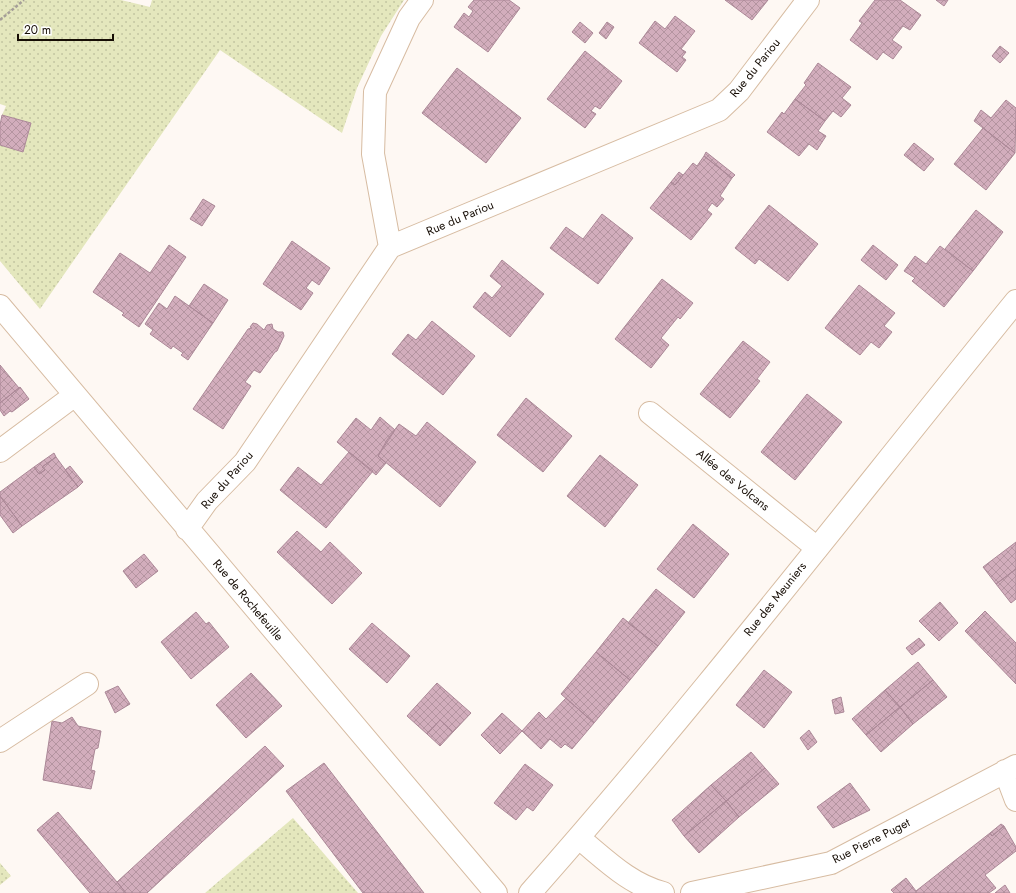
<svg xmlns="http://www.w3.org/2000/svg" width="1016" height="893" font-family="Jost,sans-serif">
	<defs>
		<pattern id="grass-dots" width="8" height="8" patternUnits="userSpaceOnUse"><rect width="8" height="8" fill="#e4e7bd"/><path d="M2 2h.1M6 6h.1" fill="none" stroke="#c3c5a1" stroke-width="1.8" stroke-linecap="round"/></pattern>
		<pattern id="building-cross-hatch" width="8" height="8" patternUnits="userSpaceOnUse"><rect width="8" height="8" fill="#d2adbc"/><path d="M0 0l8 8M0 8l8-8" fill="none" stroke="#b494a0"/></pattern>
	</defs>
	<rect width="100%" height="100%" fill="#fef8f3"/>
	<!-- grass -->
	<path fill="url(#grass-dots)" d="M0,0h121l29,7 2,-7h252l-23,36 -24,52 -15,45 -122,-83 -180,259 -40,-48v-116l23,7 8,-29 -29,-8 4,-9 -6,-2z
		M293,818l65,75h-153z
		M0,863l11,13 -11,9z"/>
	<!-- building -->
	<path fill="url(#building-cross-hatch)" stroke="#ab8897" d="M474,0h35l11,8 -32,44 -34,-25 10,-14 5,4 4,-6 -5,-4z
		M725,0h43l-16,20z
		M875,0h25l21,15 -11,15 -7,-4 -11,14 10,7 -9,12 -10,-7 -6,8 -27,-20 12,-17 -3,-2z
		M936,0h12l-4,6z
		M675,16l20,15 -14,18 5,3 -4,5 4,3 -9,12 -38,-29 16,-22 10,8z
		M580,22l13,11 -8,10 -13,-11z
		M607,22l7,5 -8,12 -7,-6z
		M1000,46l9,7 -9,10 -8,-7z
		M585,51l37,30 -22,28 -5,-3 -4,5 5,3 -11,14 -38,-29z
		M818,63l33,24 -9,11 9,7 -10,12 -8,-6 -8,10 -30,-22 11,-14 -2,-2z
		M457,68l64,50 -35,45 -64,-50z
		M795,99l30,22 -7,10 8,5 -9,14 -8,-6 -10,12 -32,-24 15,-20 2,2z
		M1006,100l10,8 -1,45 -41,-32 7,-11 10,8z
		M2,115l29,8 -8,29 -23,-7v-20z
		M983,128l32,25 -29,37 -32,-26z
		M914,143l20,16 -10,12 -20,-16z
		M706,152l29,23 -3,3 -28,-22z
		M704,156l28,22 -12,18 4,3 -7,8 -5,-4 -5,7 5,4 -21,26 -41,-32 21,-26 4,3 18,-22 4,3z
		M679,172l4,3 -8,10 -4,-3z
		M203,199l12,7 -13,20 -12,-7z
		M769,205l49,39 -30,37 -29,-22 -4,5 -20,-16z
		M976,210l27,22 -30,39 -28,-22z
		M602,214l31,24 -35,46 -48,-36 16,-21 17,12z
		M292,241l38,27 -11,17 -7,-5 -6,8 7,5 -12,17 -38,-26z
		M169,245l17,12 -47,70 -17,-12 2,-2 -31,-21 27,-39 30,20z
		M873,245l25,20 -12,15 -25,-20z
		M940,246l33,25 -29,36 -32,-26 3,-3 -11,-7 11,-15 11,8z
		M502,260l42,34 -34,43 -37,-30 12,-15 7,6 10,-12 -12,-10z
		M662,279l31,24 -13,16 -2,-2 -17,21 8,7 -18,23 -36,-29z
		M204,284l24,16 -15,23 -24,-17z
		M859,285l36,28 -11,13 8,6 -13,16 -8,-6 -11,13 -35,-27z
		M175,296l38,27 -25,37 -7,-5 2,-2 -10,-7 -2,3 -21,-15 3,-4 -8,-6 14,-21 8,6z
		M432,321l43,35 -32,39 -51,-41 16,-20 8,6z
		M253,323l4,1 7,6 3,-5 5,-1 1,5 5,3h5l1,4 -7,15 -2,1 -15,21 -6,-3 -9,12 6,4 -28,43 -30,-20 55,-80 4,-1 -2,-1z
		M743,341l27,21 -13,17 3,2 -30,37 -30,-24z
		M0,365l19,23 -19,15z
		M20,387l9,12 -17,13 -2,-1 -6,5 -4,-6v-7z
		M807,394l35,28 -47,58 -34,-28z
		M526,398l46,38 -29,36 -46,-37z
		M380,417l15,13 -17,26 8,7 -10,12 -39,-33 19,-24 15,12z
		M427,422l49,40 -36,45 -62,-51 9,-16 12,-16 17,12z
		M349,452l24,19 -47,57 -46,-38 18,-23 23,18z
		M54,453l2,4 -14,10 3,3 -6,4 -5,-7z
		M600,455l38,30 -33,42 -38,-31z
		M56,457l22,30 -56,39 -22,-30v-4l34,-25 5,7 6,-4 -3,-3z
		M70,466l13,16 -5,5 -13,-17z
		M0,496l22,30 -9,7 -13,-18z
		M693,524l36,30 -35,44 -37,-29z
		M297,531l24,21 9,-10 32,31 -30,31 -55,-52z
		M1016,542v27l-20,15 -13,-17z
		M144,554l14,17 -22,17 -13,-17z
		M1016,569v30l-5,4 -15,-19z
		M656,589l29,23 -27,34 -30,-23z
		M940,602l18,21 -19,18 -20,-20z
		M985,611l31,32v41l-51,-53z
		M196,612l10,12 3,-2 20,25 -38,32 -30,-37z
		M623,618l35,28 -28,34 -34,-28z
		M372,623l38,33 -23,27 -38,-34z
		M919,638l6,7 -13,10 -6,-7z
		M596,652l34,28 -36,43 -33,-29z
		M918,662l15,18 -33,27 -15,-17z
		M764,670l28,22 -28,36 -28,-23z
		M251,673l31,33 -36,32 -30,-33z
		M933,680l14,17 -34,27 -13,-17z
		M437,683l34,30 -18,19 -13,-12 -13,14 -20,-18z
		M118,686l12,18 -15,9 -10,-21z
		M885,690l15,17 -34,28 -14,-16z
		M841,697l3,15 -9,2 -3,-14z
		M566,698l28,25 -22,26 -7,-5 -4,4 -11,-9 -9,10 -19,-18 17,-19 7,7z
		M900,707l13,17 -32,28 -15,-17z
		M502,713l20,18 -22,23 -19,-19z
		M72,717l6,9 23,5 -3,17 -3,1 -4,21 4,1 -4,18 -48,-9 9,-59 10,2z
		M440,720l13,12 -13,14 -13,-12z
		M809,730l8,12 -9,8 -8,-12z
		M265,746l19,20 -137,127h-21l-9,-11z
		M751,752l14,16 -39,33 -15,-16z
		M324,763l100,130h-61l-77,-102z
		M525,764l28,21 -20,26 -6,-4 -11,13 -22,-17z
		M765,768l14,16 -40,33 -13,-16z
		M850,783l20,27 -37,18 -16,-21z
		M711,785l15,16 -42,35 -12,-16z
		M726,801l13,16 -40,36 -15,-17z
		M58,812l59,70 9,11h-36l-53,-63z
		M1001,824l3,2 -12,10 -2,-3z
		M1004,826l12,21v4l-31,24 11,13 -7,5h-95l-3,-3 15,-12 10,13 74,-58 2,3z
		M1005,885l5,8h-15z"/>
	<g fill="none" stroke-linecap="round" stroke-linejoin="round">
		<defs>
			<path id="minor" d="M390,247l-17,-93 2,-62 34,-74 13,-18
				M0,306l496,587
				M650,413l167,135
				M0,451l75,-56
				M187,529l20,-28 38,-39 145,-215 329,-137 20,-19 69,-91
				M0,741l87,-57
				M1005,771l11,29
				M579,838c27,22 50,46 84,55
				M692,893l139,-30 185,-97"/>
			<path id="major" d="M530,893c169,-191 325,-394 486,-592"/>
		</defs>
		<!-- minor casing -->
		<use href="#minor" stroke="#d7bca2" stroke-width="24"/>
		<!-- major casing -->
		<use href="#major" stroke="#d7bca2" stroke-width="24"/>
		<!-- path -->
		<path stroke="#a59e98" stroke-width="2.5" stroke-dasharray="3 2" stroke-linecap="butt" d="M0,20l24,-20"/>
		<!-- minor -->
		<use href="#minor" stroke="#fff" stroke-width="22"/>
		<!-- major -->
		<use href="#major" stroke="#fff" stroke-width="22"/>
	</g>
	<g text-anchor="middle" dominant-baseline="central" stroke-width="3.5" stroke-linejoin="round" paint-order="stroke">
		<!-- street labels -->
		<g font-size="12" fill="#160d05" stroke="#fff">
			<text transform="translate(755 68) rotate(-51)">Rue du Pariou</text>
			<text transform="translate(460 218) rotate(-23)">Rue du Pariou</text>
			<text transform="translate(227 480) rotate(-49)">Rue du Pariou</text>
			<text transform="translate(733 480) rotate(39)">Allée des Volcans</text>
			<text transform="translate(775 599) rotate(-51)">Rue des Meuniers</text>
			<text transform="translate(248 600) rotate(50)">Rue de Rochefeuille</text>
			<text transform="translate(871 841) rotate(-27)">Rue Pierre Puget</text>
		</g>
	</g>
	<!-- scale -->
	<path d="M18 34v6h95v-6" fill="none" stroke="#160d05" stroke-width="2"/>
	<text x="24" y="34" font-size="12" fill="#160d05" stroke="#ffffff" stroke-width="3" paint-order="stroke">20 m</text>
</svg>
